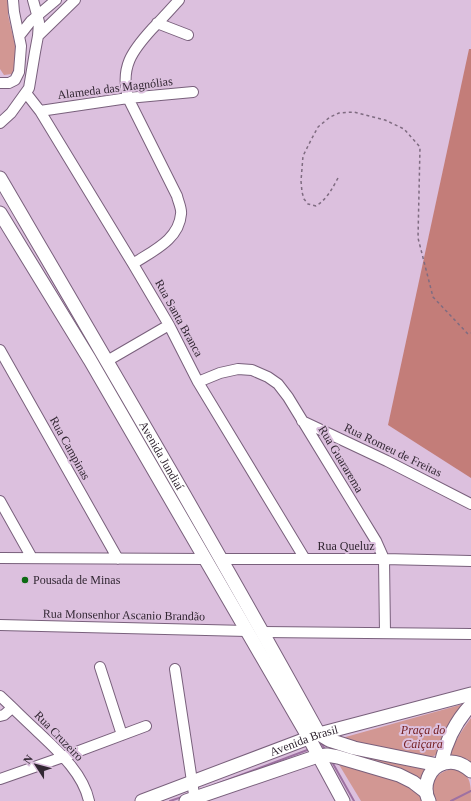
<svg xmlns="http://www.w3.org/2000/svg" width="471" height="801" font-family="'Times New Roman',serif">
	<rect width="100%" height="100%" fill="#dcc0de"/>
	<!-- green -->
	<path fill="#d29793" d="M0,0h8v15l8,34v15l-4,10 -8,1 -4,-6z
		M467,703l-28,49 -3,3 -5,2 -31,-2 -58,-17z
		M471,718v48l-24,-7c7,-15 14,-28 24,-41z
		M323,740l108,25 -9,16 -88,-28z
		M338,763l58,15 20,13 9,10h-64z
		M452,769c19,3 19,14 19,32h-36c-1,-3 -3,-7 -3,-10 -2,-12 9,-20 20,-22z"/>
	<!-- forest -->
	<path fill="#c37d79" d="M469,49h2v429l-83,-53z"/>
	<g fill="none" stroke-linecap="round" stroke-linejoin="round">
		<!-- stream -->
		<path stroke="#9e71a2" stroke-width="2" d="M50,276l166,287
			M320,741l6,10
			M331,760l23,41
			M214,785l96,-36
			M170,801l12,-4
			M451,801l20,-10"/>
		<defs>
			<path id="minor" d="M157,23l31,12
				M20,35l11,-14 25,-21
				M38,36l37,-36
				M0,83h9l6,-3 4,-8 2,-26 -7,-34 -1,-12
				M26,93l14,18 93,153 36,61 29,57 107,177
				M40,111l88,-13 65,-6
				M0,123l11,-10 18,-25 6,-36 3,-16 1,-14 -6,-22
				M133,264c19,-13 46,-24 48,-50 1,-5 -3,-13 -4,-18l-49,-98c-8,-31 4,-47 24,-69 9,-9 18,-19 27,-29
				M0,350l118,209
				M107,361l62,-36
				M198,382l22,-9 18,-4 14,1 16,7 10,7 10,13 88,144 8,18 1,74
				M302,421l85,40 84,43
				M0,501l32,57
				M0,558l205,1
				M221,559h163l87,2
				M0,625l247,6
				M263,632l208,2
				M100,667l22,68
				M175,669l20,132
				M0,696c13,12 25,24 38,36 20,19 45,41 51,69
				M0,716l4,-1 8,-7
				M0,779l63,-22 83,-31"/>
			<g id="major">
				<path id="s1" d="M0,178c108,185 216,369 319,556l10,6 25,8 84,17"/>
				<path d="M0,213l90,147 219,378 34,63"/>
				<path d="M441,764c5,-23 14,-42 30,-59"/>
				<path id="s2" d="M142,801l177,-67 152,-40"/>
				<path d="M186,801l132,-45 9,-1 11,2 61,18 14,7 13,10"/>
				<path d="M429,801c-7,-14 -1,-34 16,-38 10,-3 19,2 26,8"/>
			</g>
		</defs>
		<!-- minor casing -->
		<use href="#minor" stroke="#79607c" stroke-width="12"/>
		<!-- major casing -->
		<use href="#major" stroke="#79607c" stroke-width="15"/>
		<!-- path -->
		<path stroke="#7f6c81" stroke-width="1.5" stroke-dasharray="3 3" stroke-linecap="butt" d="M338,178c-6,11 -11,21 -22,28l-8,-2 -4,-5 -2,-7 -1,-11 2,-25 8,-16 7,-13 12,-10 9,-4 15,-1 31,8 19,9 16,18 -2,91 15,59 35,37 3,-1"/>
		<!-- minor -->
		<use href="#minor" stroke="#fff" stroke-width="10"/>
		<!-- major -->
		<use href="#major" stroke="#fff" stroke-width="13"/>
	</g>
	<!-- markers -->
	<circle fill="#0d6a13" stroke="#dcc0de" stroke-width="1.5" cx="25" cy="580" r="4"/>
	<g text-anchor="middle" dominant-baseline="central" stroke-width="4" stroke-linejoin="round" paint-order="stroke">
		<!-- street labels -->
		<g font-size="12" fill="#322733" stroke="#dcc0de">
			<text transform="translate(115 88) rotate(-7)">Alameda das Magnólias</text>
			<text transform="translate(179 318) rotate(61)">Rua Santa Branca</text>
			<text transform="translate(70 448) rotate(61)">Rua Campinas</text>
			<text transform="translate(393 450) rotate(26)">Rua Romeu de Freitas</text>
			<text stroke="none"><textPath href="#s1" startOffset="321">Avenida Jundiaí</textPath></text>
			<text transform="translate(341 459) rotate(59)">Rua Guararema</text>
			<text x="346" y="546">Rua Queluz</text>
			<text transform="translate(124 615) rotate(1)">Rua Monsenhor Ascanio Brandão</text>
			<text transform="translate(59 736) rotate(46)">Rua Cruzeiro</text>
			<text stroke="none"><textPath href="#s2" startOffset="173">Avenida Brasil</textPath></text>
		</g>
		<!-- poi labels -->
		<g font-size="12" fill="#322733" stroke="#dcc0de" text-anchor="start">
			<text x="33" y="580">Pousada de Minas</text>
		</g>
		<!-- park labels -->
		<g font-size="12" font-style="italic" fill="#752023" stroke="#dcc0de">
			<text x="423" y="730">Praça do<tspan x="423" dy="14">Caiçara</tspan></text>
		</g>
	</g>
	<!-- north arrow -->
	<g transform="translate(36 765) rotate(306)" stroke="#dcc0de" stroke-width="3" paint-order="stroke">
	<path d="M0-3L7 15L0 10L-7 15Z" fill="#322733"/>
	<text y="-6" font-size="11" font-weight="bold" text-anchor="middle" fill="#322733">N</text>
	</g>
</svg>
